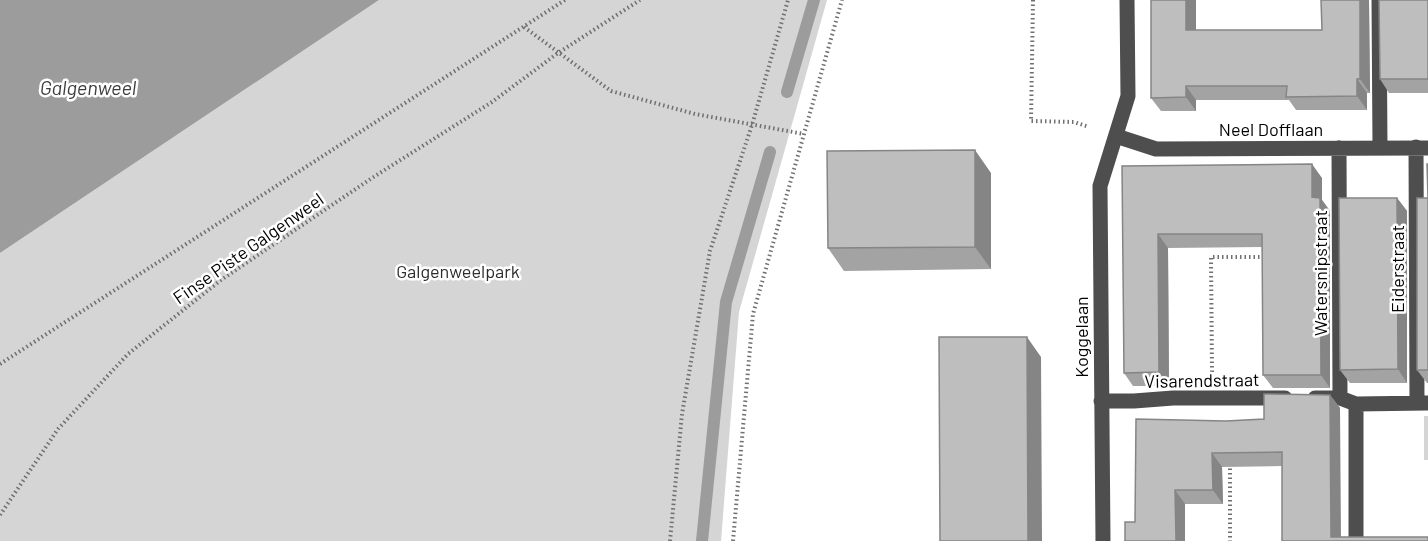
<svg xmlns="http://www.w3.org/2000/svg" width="1428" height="541" font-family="Barlow,sans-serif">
	<rect width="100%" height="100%" fill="#fff"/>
	<!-- green -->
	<path fill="#d5d5d5" d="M379,0h448l-88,312 -18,229h-721v-288z
		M1424,416h4v44h-4z"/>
	<!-- water -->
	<path fill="#9c9c9c" d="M0,0h379l-379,253z"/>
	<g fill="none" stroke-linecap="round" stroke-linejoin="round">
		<!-- stream -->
		<path stroke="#9c9c9c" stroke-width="12" d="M787,92l27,-92
			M702,541l24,-239 44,-150"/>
		<!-- path -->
		<path stroke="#707070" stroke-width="4" stroke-dasharray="1.5 3" stroke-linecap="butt" d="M1033,0l-2,121 43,1 15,5
			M524,27l87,64 84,23 109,20
			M0,364l565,-364
			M1212,372l-1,-115h55
			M1230,464v77
			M0,515l58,-86 70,-75 93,-74 151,-102 120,-76 66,-49 82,-53
			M670,541l12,-127 28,-163 42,-126 36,-125
			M733,541l20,-227 89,-314"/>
		<!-- minor -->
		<path stroke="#4e4e4e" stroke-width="15" d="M1379,0l1,147
			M1116,136l40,13 272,-1
			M1416,147l1,256
			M1339,148l1,250
			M1315,398h25l16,6
			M1101,401h33l39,-3h112
			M1103,541l-3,-355 28,-90 -1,-96
			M1356,541v-137l72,-1"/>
	</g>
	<!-- wall -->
	<path fill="#a3a3a3" d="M1151,0h45v30h126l47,-30 1,93h-3v17h-71l-7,-10h-93v11h-35l-10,-13z
		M1428,0v93h-39l-9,-14z
		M1428,164v219h-1l-10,-13 11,-172z
		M1122,166l200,12v22l8,11v177h-57l-10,-13 -1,-128 -94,1 1,138h-36l-9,-13z
		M991,173v96l-147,2 -16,-23z
		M1397,198l10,13v172h-57l-10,-13z
		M1330,395l10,13 -58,133v-75l-60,1 1,37h-38l-50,18 91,-101 38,-2z"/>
	<!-- shaded-wall -->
	<path fill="#858585" d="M1186,0h10v44l-10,-14z
		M1360,0h9l1,93 -10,-14z
		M1357,79l10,14v17l-10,-14z
		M1186,86l10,14v11l-10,-14z
		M975,150l16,23v96l-16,-22z
		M1312,164l10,14v22l8,11v177l-9,-13 -9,-178z
		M1397,198l10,13v172l-9,-14z
		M1158,234l10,14 1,138 -10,-14z
		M1027,337l14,20 1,184h-14z
		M1330,395l10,13 1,133 -10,-4z
		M1212,453l10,14 1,37 -10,-14z
		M1175,490l10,14v37h-9z"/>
	<!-- building -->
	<path fill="#bebebe" stroke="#858585" stroke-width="1.5" d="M1151,0h35v30h136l-1,-30h39v79h-3v17l-71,1 1,-11h-101v11l-35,1z
		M1379,0h49v79h-48z
		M975,150v97l-147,1 -1,-97z
		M1312,164v33l8,1 1,177h-58l-1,-141h-104l1,138 -35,1 -2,-207z
		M1427,164h1v206h-11v-172h11z
		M1339,198h58l1,171 -58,1z
		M939,337h88l1,204h-88z
		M1264,394l66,1 1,142h97v4h-146v-89l-70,1 1,37h-38l1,51h-51v-19h10l1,-103 90,2 38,-2z"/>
	<g text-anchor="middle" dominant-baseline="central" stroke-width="5" stroke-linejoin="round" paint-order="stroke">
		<!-- street labels -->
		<g font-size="18" fill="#000" stroke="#fff">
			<text x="1271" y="129">Neel Dofflaan</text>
			<text transform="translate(248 248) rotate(-35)">Finse Piste Galgenweel</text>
			<text transform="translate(1397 269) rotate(-90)">Eiderstraat</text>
			<text transform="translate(1320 273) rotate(-90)">Watersnipstraat</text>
			<text transform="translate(1081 337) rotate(-90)">Koggelaan</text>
			<text transform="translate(1202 380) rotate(-1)">Visarendstraat</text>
		</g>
		<!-- park labels -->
		<g font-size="18" fill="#2c2c2c" stroke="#fff">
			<text x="458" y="271">Galgenweelpark</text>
		</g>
		<!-- water labels -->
		<g font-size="20" font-style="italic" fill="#3d3d3d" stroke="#fff">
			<text x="88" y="87">Galgenweel</text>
		</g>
	</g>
</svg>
